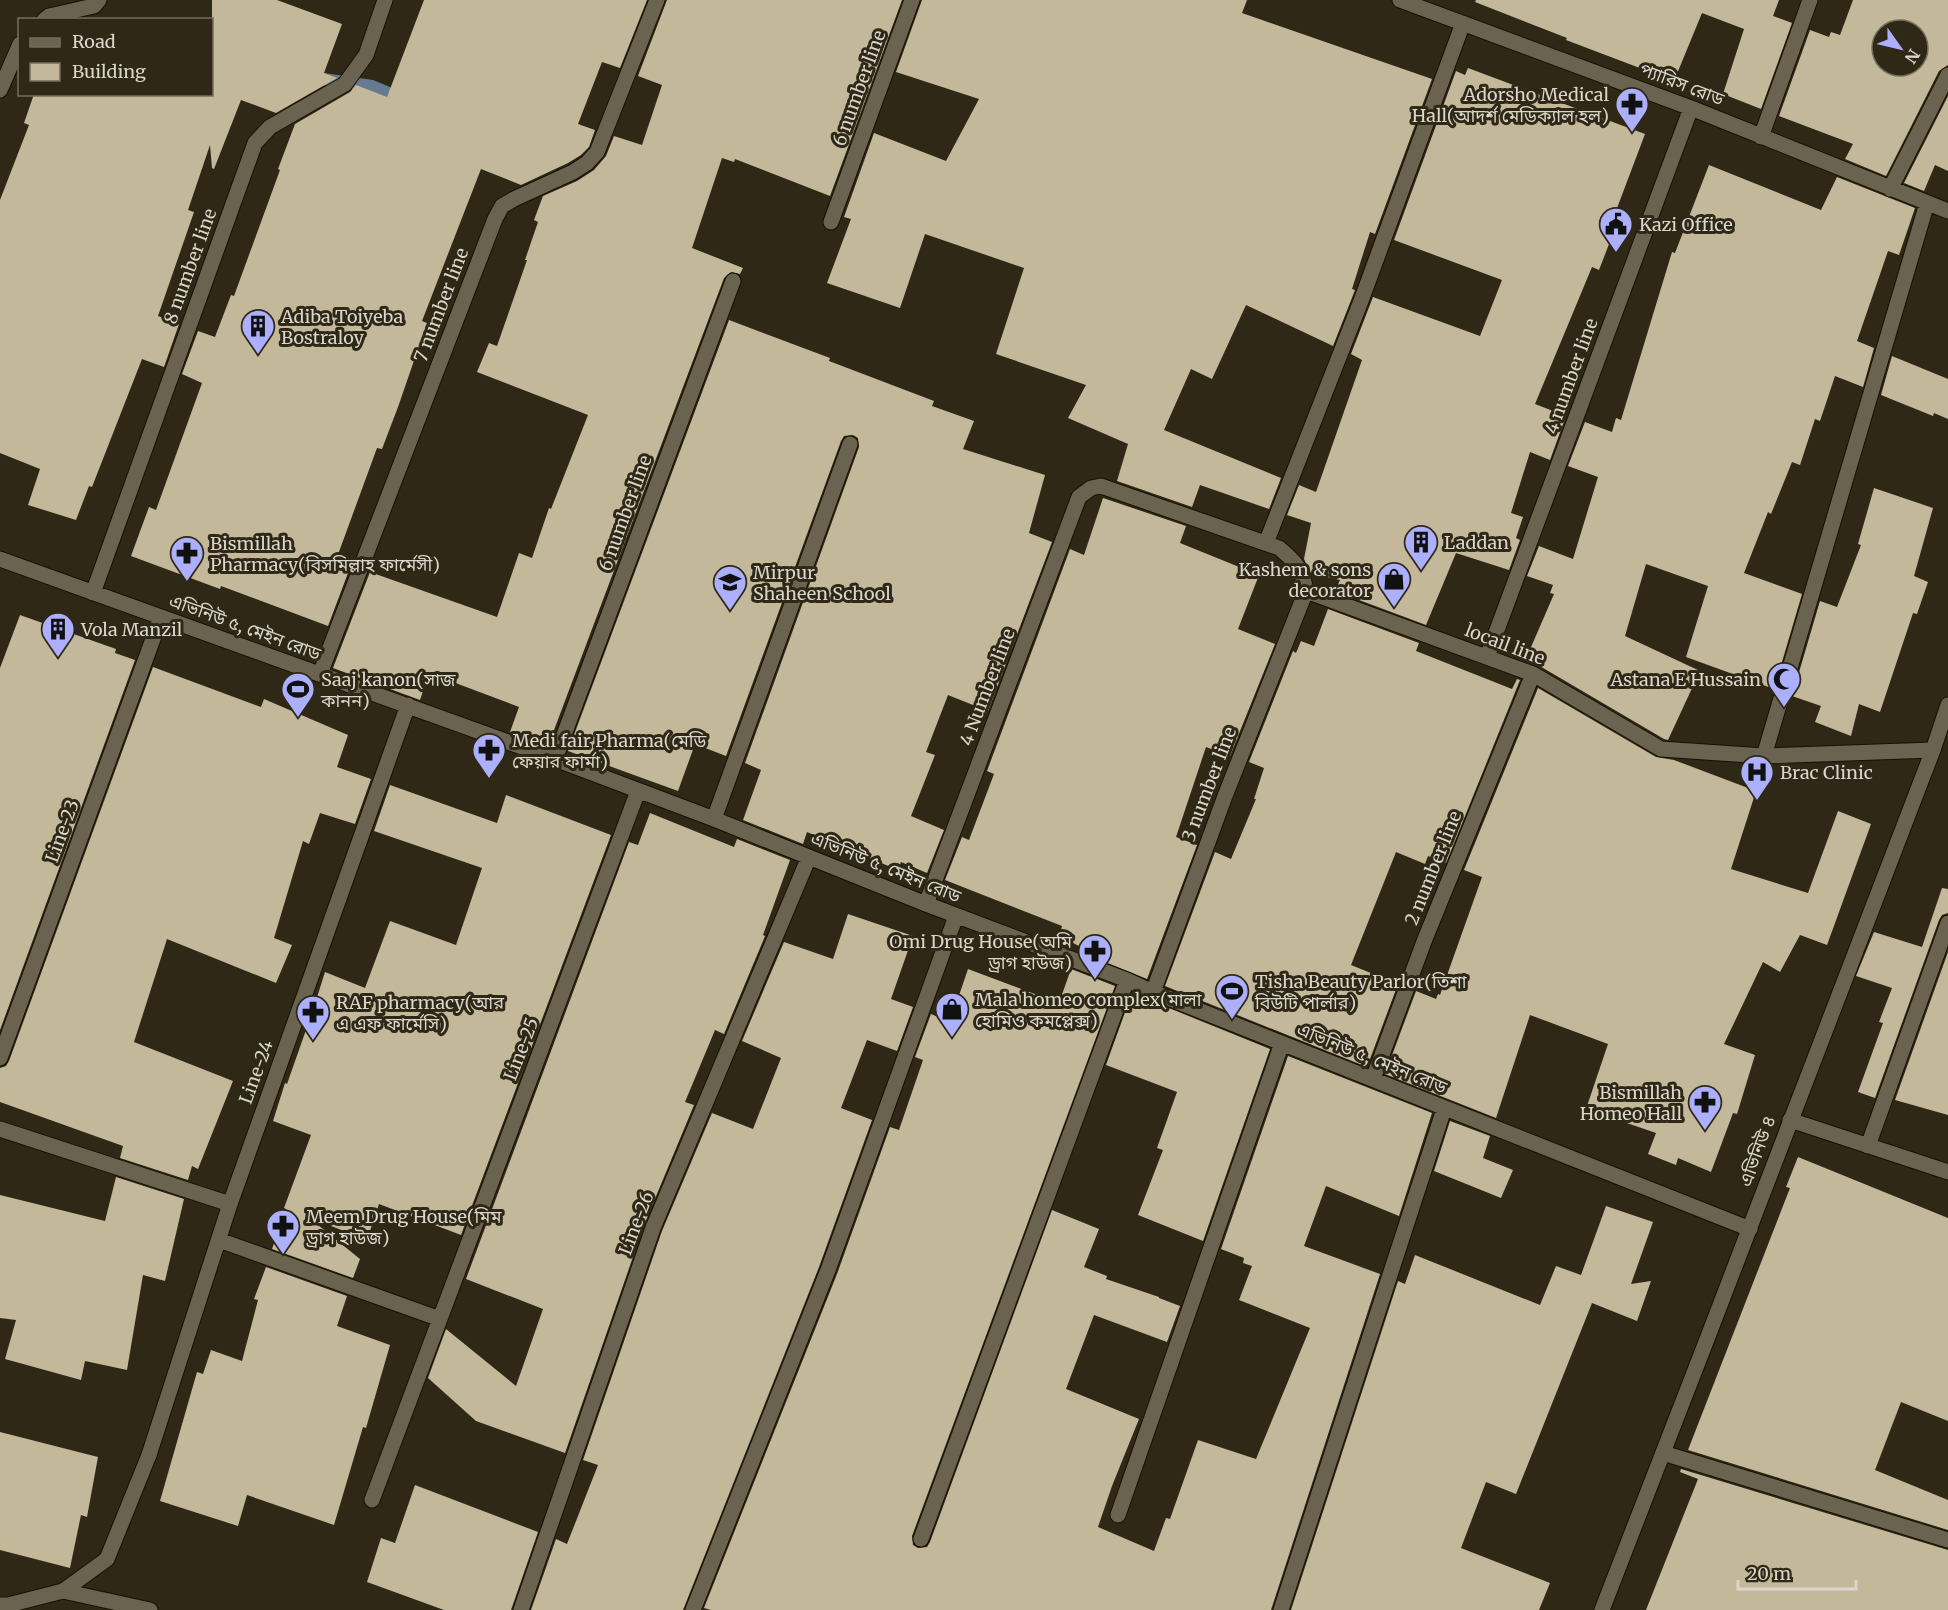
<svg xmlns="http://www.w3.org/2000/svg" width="1948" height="1610" font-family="Merriweather,'Noto Sans Bengali',serif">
	<rect width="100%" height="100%" fill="#2f2817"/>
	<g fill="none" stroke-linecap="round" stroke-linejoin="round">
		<!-- stream -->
		<path stroke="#667b92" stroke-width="12" d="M316,78l56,8 31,13"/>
	</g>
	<!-- building -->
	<path fill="#c4b89a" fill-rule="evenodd" d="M212,0h65l65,24 -18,49 13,5 -61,35 -35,-13 -27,69 -2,-1 -2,-23 -22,65 6,2 -36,104 21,8 -15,43 -22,-8 -50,128 -3,-1 -13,34 -48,-15 12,-36 -40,-16v-253l29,-75 -5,-2 10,-29h178z
		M424,0h223l-27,68 -18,-6 -24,62 17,6 -6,17 -8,8 -13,8 -47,22 -40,-16 -59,152 5,2 -29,84 -16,42 -5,-1 -41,112 15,5 -23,61 -107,-40 -1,3 -89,-33 18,-49 7,3 46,-127 -20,-9 16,-43 17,6 16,-42 3,1 46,-126 -2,-1 17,-45 55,-32 6,-7 31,12z
		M667,0h235l-72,196 -95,-37 -1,3 -12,-4 -30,90 51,20 -3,6 -9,-2 -7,6 -176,468 -38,-14 9,-25 -90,-34 -9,27 -87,-32 37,-96 127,45 22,-64 13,5 17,-50 2,1 37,-94 -111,-43 12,-29 8,3 30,-86h-2l13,-38 -4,-2 9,-24 34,-15 17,-11 12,-14 8,-20 28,9 20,-60 -24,-9z
		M922,0h325l-5,13 190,66 -57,155 -5,-2 -18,57 3,1 -22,56 -87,-41 -34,74 -21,-10 -27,61 117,48 -12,31 -69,-24 -8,22 -75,-26 11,-37 -60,-26 18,-33 -90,-31 28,-86 -99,-34 -25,74 -73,-25 24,-64 -7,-2 30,-84 72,28 33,-62 -83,-27z
		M1476,0h303l-6,16 19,7 -31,86 -38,-15 21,-65 -42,-16 -28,68 -108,-41 1,-2 -92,-36z
		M1853,0h95v65l-9,6 -53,105 -41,-17 8,-15 -74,-28 31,-86 19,7 2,-5 9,3zM1882,30h36v36h-36z
		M1468,68l177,66 -34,90 5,2 -17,44 -7,-3 -57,137 31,12 -16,44 -20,-8 -19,61 12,4 -7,21 4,2 -11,30 -53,-17 -30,72 -91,-34 5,-11 -29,-7 -7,-14 7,-36 -24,-8 12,-30 17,7 46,-132 -11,-6 22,-57 107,39 22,-56 -108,-40 62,-169 9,4z
		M1948,96v75l-13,-6 -11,26 -20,-8z
		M1709,165l112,45 16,-33 78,31 -16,47 -11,-4 -31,90 17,7 -11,39 -28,-11 -15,45 -5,-2 -15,46 -8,-3 -21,52 -3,-2 -24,61 58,21 -28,95 -88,-32 22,-71 -62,-22 -21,72 75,35 -32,69 -4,-1 -126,-74 -13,-4 29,-67 -4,-1 3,-8 -26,-9 12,-30 34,13 25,-82 -30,-11 17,-44 27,10 4,-14 5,2 51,-168 3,1z
		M729,320l101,38 -1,3 105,40 -2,5 42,15 -11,28 82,26 -16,58 23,9 -64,169 -40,-16 -22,57 9,3 -24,61 33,14 -17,43 -26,-11 -3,8 -91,-38 -4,12 -60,-24 18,-50 -16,-7 114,-316 -1,-9 -5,-3 -9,1 -3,5 -115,315 -31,-12 -17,47 -110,-40z
		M1892,356l56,23v40l-14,-6 -1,3 -52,-21z
		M1874,488l59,20 -19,68 14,6 -11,32 -4,-1 -33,99 -21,-8 -8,32 -36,-14 6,-16 -29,-10 28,-95 17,6 24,-62 -3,-1z
		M1103,498l83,28 -6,17 79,32 -21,54 37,15 -45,112 -24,-9 -30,90 21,8 -50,134 -69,-28 1,-5 -20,-10 3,-10 -117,-46 17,-43 7,3 25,-66 -7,-3 83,-222 14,6z
		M1328,609l91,34 -3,8 96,38 5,-10 3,1 -74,183 -18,-7 -3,8 -29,-12 -45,113 47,19 -31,83 -202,-81 50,-134 16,7 25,-60h-2l10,-31 -15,-6 44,-111 3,2 5,-12 13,5z
		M20,615l96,34 -1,4 20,7 -135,370v-362z
		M153,667l108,40 3,-8 84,36 -11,32 34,12 -16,45 -35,-11 -11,31 -6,-3 -29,97 18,7 -16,38 -109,-44 -33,103 99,39 -35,88 -6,-3 -4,14 -68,-22 3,-12 -123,-44v-34l6,-2 3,-5z
		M1538,688l118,69 18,3 82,31 -25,78 77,24 30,-82 33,13 -44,121 -27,-10 -20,37 -17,-10 -39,82 31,11 -18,59 -4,-1 -22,59 -33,-14 -2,7 -28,-11 8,-21 -70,-24 22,-65 -78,-29 -34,103 -111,-44 31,-83 20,8 2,-5 2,1 42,-118 -18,-7z
		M390,785l107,38 9,-28 105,40 -150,400 -82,-31 -12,36 -59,-23 52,42 -7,19 -81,-29 14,-40 -2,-1 27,-73 -38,-14 12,-38 2,1 26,-74 12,-38 40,16 25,-67 66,24 26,-77 -108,-37z
		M650,813l84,34 3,-8 53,21 -27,75 2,1 -41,98 -9,-4 -30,72 9,3 -50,120 -79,228 -89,-32 -48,-43 18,-49 70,57 27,-77 -77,-30 163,-437 9,3z
		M1942,888l6,1v24l-6,2 -3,5 -64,178 -17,-6 25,-69 -4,-1 13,-34 -36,-12 18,-44 48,15z
		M848,914l65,22 -22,63 22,8 -16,44 -30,-11 -26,68 31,12 -53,147 -136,343h-152l25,-71 11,5 31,-79 -15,-5 79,-229 50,-118 41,16 28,-71 -39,-17 42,-99 49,17z
		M1948,952v163l-53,-15z
		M968,969l91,34 12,-34 44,17 -203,550 1,9 5,3 9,-1 3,-5 122,-332 47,19 -15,38 23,9 -1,3 53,18v1l21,8 -13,36 -73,-27 -28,74 73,30 -27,67 -14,41 56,24 12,-33 4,1 28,-79 58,19 54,-131 -71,-28 13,-34 -9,-3 1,-5 -23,-9 67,-193 144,57 -33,103 -73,-30 -22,60 76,28 -109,336h-560l-7,-2 133,-334 53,-147 9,3 24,-70 -8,-3 16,-43 19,8z
		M1132,993l138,56 -67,192 -65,-26 25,-65 -6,-2 20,-56 -71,-27z
		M1450,1121l40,15 -7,22 30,12 -12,28 -67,-27z
		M1798,1157l150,61v203l-47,-19 -26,68 73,30v30l-260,-80 102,-262 -4,-1z
		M116,1177l68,22 -19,82 -22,-6 -16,95 -42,-9 -4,19 -76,-21 11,-39 -16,-2v-123l105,26z
		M1606,1206l47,16 -22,62 20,-3 -14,40 -45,-18 -76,191 -30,-12 -25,66 89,35 -11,27h-248l107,-329 7,3 10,-29 125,50 16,-39 25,9z
		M266,1267l81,29 -10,30 53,19 -24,83 -3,-1 -29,98 -87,-30 -9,31 -78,-25 37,-129 6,2 8,-24 31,11 16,-61 -4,-1z
		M0,1432l98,25 -11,60 -6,-2 -11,53 -70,-18z
		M1681,1469l267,81v60h-302l52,-131 -18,-7z
		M415,1485l123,47 -27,78h-67l-77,-28 14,-44 14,5z"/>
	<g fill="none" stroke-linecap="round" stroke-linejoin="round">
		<defs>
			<path id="lane" d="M1663,1453l285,87
				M149,1455l-42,104 -44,32 87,19"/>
			<path id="street" d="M1400,0l291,108 257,103
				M44,20l5,-4 45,-10 5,-6
				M0,90l20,-46
				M1761,137l49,-137
				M1890,189l58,-114
				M831,222l81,-222
				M1266,543l95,-242 102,-278
				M0,559l555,200 159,60 212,85 201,76 26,12 597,237
				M93,593l162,-450 15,-16 75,-43 21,-29 19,-55
				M1487,657l204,-549
				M320,674l175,-455 7,-13 12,-7 59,-27 14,-9 10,-11 60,-152
				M1764,756l163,-553
				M555,759l178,-478
				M714,819l136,-375
				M926,904l153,-407 12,-9 10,-2 178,62c17,14 23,21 27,43l227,83 128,75 103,7 169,-6
				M1153,992l72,-196 81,-205
				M0,1058l161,-441
				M1373,1079l52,-140 108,-265
				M1790,1120l158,52
				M0,1129l230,75
				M1868,1146l80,-223
				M219,1240l221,79
				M149,1455l81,-251 178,-499
				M372,1500l266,-709
				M1118,1515l164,-472
				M921,1539l206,-559
				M0,1605h8l55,-14
				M521,1610l132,-382 156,-371
				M693,1610l135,-340 128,-354
				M1281,1610l163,-501"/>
			<path id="secondary" d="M1602,1610c112,-286 220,-573 331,-860l15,-45"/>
		</defs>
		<!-- lane casing -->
		<use href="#lane" stroke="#171102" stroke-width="17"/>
		<!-- street casing -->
		<use href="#street" stroke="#171102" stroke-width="17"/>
		<!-- secondary casing -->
		<use href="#secondary" stroke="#171102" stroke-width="17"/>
		<!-- lane -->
		<use href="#lane" stroke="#6a6350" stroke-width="15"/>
		<!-- street -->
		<use href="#street" stroke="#6a6350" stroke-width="15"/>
		<!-- secondary -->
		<use href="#secondary" stroke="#6a6350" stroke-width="15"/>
	</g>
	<!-- icons -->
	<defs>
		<symbol id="pharmacy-pin" viewBox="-11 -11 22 30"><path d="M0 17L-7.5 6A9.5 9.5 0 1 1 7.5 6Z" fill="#acaffb" stroke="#2f2817"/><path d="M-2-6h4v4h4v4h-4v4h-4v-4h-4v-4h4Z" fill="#111"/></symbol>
		<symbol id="civic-pin" viewBox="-11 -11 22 30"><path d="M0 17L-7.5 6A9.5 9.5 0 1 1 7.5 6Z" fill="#acaffb" stroke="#2f2817"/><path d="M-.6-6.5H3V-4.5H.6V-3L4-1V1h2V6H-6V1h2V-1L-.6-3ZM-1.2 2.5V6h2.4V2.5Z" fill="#111"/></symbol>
		<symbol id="building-pin" viewBox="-11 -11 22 30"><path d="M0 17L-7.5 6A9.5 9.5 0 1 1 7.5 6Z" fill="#acaffb" stroke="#2f2817"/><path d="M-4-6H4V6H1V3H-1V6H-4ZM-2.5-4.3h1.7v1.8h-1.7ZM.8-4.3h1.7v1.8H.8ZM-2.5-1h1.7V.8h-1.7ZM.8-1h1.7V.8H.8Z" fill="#111"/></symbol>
		<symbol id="shop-pin" viewBox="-11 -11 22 30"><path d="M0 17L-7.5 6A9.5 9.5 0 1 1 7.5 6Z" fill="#acaffb" stroke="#2f2817"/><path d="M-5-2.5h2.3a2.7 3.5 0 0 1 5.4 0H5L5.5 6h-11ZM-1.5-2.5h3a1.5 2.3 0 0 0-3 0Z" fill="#111"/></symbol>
		<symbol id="school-pin" viewBox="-11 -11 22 30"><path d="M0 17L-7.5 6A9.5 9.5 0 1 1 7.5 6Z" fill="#acaffb" stroke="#2f2817"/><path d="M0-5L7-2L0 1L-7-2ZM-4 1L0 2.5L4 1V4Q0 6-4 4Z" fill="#111"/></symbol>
		<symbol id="mosque-pin" viewBox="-11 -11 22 30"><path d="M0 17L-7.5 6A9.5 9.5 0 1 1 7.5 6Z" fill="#acaffb" stroke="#2f2817"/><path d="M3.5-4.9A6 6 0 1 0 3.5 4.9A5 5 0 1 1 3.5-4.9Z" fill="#111"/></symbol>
		<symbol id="stadium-pin" viewBox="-11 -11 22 30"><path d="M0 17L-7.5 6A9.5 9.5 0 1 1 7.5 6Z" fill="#acaffb" stroke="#2f2817"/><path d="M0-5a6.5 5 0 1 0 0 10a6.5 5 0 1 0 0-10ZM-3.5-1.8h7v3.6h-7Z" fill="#111"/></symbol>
		<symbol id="hospital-pin" viewBox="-11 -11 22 30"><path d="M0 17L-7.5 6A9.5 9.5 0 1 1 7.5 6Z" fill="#acaffb" stroke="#2f2817"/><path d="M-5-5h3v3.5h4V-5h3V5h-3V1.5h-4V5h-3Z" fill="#111"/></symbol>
	</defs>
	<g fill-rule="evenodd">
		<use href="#pharmacy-pin" x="1613" y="85" width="38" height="52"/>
		<use href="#civic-pin" x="1597" y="205" width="38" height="52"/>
		<use href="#building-pin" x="239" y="307" width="38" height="52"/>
		<use href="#building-pin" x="1402" y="523" width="38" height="52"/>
		<use href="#pharmacy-pin" x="168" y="534" width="38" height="52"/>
		<use href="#shop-pin" x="1375" y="560" width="38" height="52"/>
		<use href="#school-pin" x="711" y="563" width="38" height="52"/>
		<use href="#building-pin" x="39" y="610" width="38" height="52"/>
		<use href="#mosque-pin" x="1765" y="660" width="38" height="52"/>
		<use href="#stadium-pin" x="279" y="670" width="38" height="52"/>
		<use href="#pharmacy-pin" x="470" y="731" width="38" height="52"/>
		<use href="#hospital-pin" x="1738" y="753" width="38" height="52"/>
		<use href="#pharmacy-pin" x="1076" y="932" width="38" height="52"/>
		<use href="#stadium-pin" x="1213" y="972" width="38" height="52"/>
		<use href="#shop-pin" x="933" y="990" width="38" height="52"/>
		<use href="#pharmacy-pin" x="294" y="993" width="38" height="52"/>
		<use href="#pharmacy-pin" x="1686" y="1083" width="38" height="52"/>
		<use href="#pharmacy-pin" x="264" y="1207" width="38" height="52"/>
	</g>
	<g text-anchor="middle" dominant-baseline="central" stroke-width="6" stroke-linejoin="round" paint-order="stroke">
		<!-- street labels -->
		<g font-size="18" fill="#dad6cb" stroke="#2f2817">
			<text transform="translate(1682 84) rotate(21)">প্যারিস রোড</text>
			<text transform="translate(859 88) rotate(-70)">6 number line</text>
			<text transform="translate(190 266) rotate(-70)">8 number line</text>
			<text transform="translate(441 305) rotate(-69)">7 number line</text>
			<text transform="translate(1571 376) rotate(-70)">4 number line</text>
			<text transform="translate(625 513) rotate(-70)">6 number line</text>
			<text transform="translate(245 627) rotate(20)">এভিনিউ ৫, মেইন রোড</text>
			<text transform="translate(1505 644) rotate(21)">locail line</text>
			<text transform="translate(987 687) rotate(-69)">4 Number line</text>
			<text transform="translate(1209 784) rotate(-69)">3 number line</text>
			<text transform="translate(62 831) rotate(-70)">Line-23</text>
			<text transform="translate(886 867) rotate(22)">এভিনিউ ৫, মেইন রোড</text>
			<text transform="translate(1433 868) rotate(-68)">2 number line</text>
			<text transform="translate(521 1049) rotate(-69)">Line-25</text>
			<text transform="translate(1372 1058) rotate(22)">এভিনিউ ৫, মেইন রোড</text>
			<text transform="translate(256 1072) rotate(-70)">Line-24</text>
			<text transform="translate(1757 1151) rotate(-70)">এভিনিউ ৪</text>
			<text transform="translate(636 1223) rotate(-69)">Line-26</text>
		</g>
		<!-- poi labels -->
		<g font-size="18" fill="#dad6cb" stroke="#2f2817" text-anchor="start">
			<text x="1609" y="94" text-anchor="end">Adorsho Medical<tspan x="1609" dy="21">Hall(আদর্শ মেডিক্যাল হল)</tspan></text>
			<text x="1639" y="224">Kazi Office</text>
			<text x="281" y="316">Adiba Toiyeba<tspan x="281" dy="21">Bostraloy</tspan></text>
			<text x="1444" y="542">Laddan</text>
			<text x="210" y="543">Bismillah<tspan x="210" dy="21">Pharmacy(বিসমিল্লাহ ফার্মেসী)</tspan></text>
			<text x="1371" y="569" text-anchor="end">Kashem &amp; sons<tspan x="1371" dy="21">decorator</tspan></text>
			<text x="753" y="572">Mirpur<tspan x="753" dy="21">Shaheen School</tspan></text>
			<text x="81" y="629">Vola Manzil</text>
			<text x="321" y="679">Saaj kanon(সাজ<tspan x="321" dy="21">কানন)</tspan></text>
			<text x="1761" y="679" text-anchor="end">Astana E Hussain</text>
			<text x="512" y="740">Medi fair Pharma(মেডি<tspan x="512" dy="21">ফেয়ার ফার্মা)</tspan></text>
			<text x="1780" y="772">Brac Clinic</text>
			<text x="1072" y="941" text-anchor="end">Omi Drug House(অমি<tspan x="1072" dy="21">ড্রাগ হাউজ)</tspan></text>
			<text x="1255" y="981">Tisha Beauty Parlor(তিশা<tspan x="1255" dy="21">বিউটি পার্লার)</tspan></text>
			<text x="975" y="999">Mala homeo complex(মালা<tspan x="975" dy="21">হোমিও কমপ্লেক্স)</tspan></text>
			<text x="336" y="1002">RAF pharmacy(আর<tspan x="336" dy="21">এ এফ ফার্মেসি)</tspan></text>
			<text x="1682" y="1092" text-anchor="end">Bismillah<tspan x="1682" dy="21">Homeo Hall</tspan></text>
			<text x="306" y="1216">Meem Drug House(মিম<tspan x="306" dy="21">ড্রাগ হাউজ)</tspan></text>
		</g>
	</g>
	<!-- legend -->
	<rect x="18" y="18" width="195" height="78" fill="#2f2817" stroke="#736e5f" stroke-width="1.5"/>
	<rect x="30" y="38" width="30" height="9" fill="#6a6350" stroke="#736e5f" stroke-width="1.5"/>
	<text x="72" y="48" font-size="18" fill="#dad6cb">Road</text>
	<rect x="30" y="63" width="30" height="18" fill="#c4b89a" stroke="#736e5f" stroke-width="1.5"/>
	<text x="72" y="78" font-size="18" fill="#dad6cb">Building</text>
	<!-- north arrow -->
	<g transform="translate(1900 48) rotate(124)"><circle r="28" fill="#2f2817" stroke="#736e5f" stroke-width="1.5"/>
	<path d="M0-4.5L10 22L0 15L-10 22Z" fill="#acaffb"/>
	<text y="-9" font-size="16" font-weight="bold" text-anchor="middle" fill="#dad6cb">N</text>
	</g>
	<!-- scale -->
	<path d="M1738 1580v9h118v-9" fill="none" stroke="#dad6cb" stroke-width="3"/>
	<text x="1747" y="1580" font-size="18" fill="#dad6cb" stroke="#2f2817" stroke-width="4.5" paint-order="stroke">20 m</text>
</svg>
